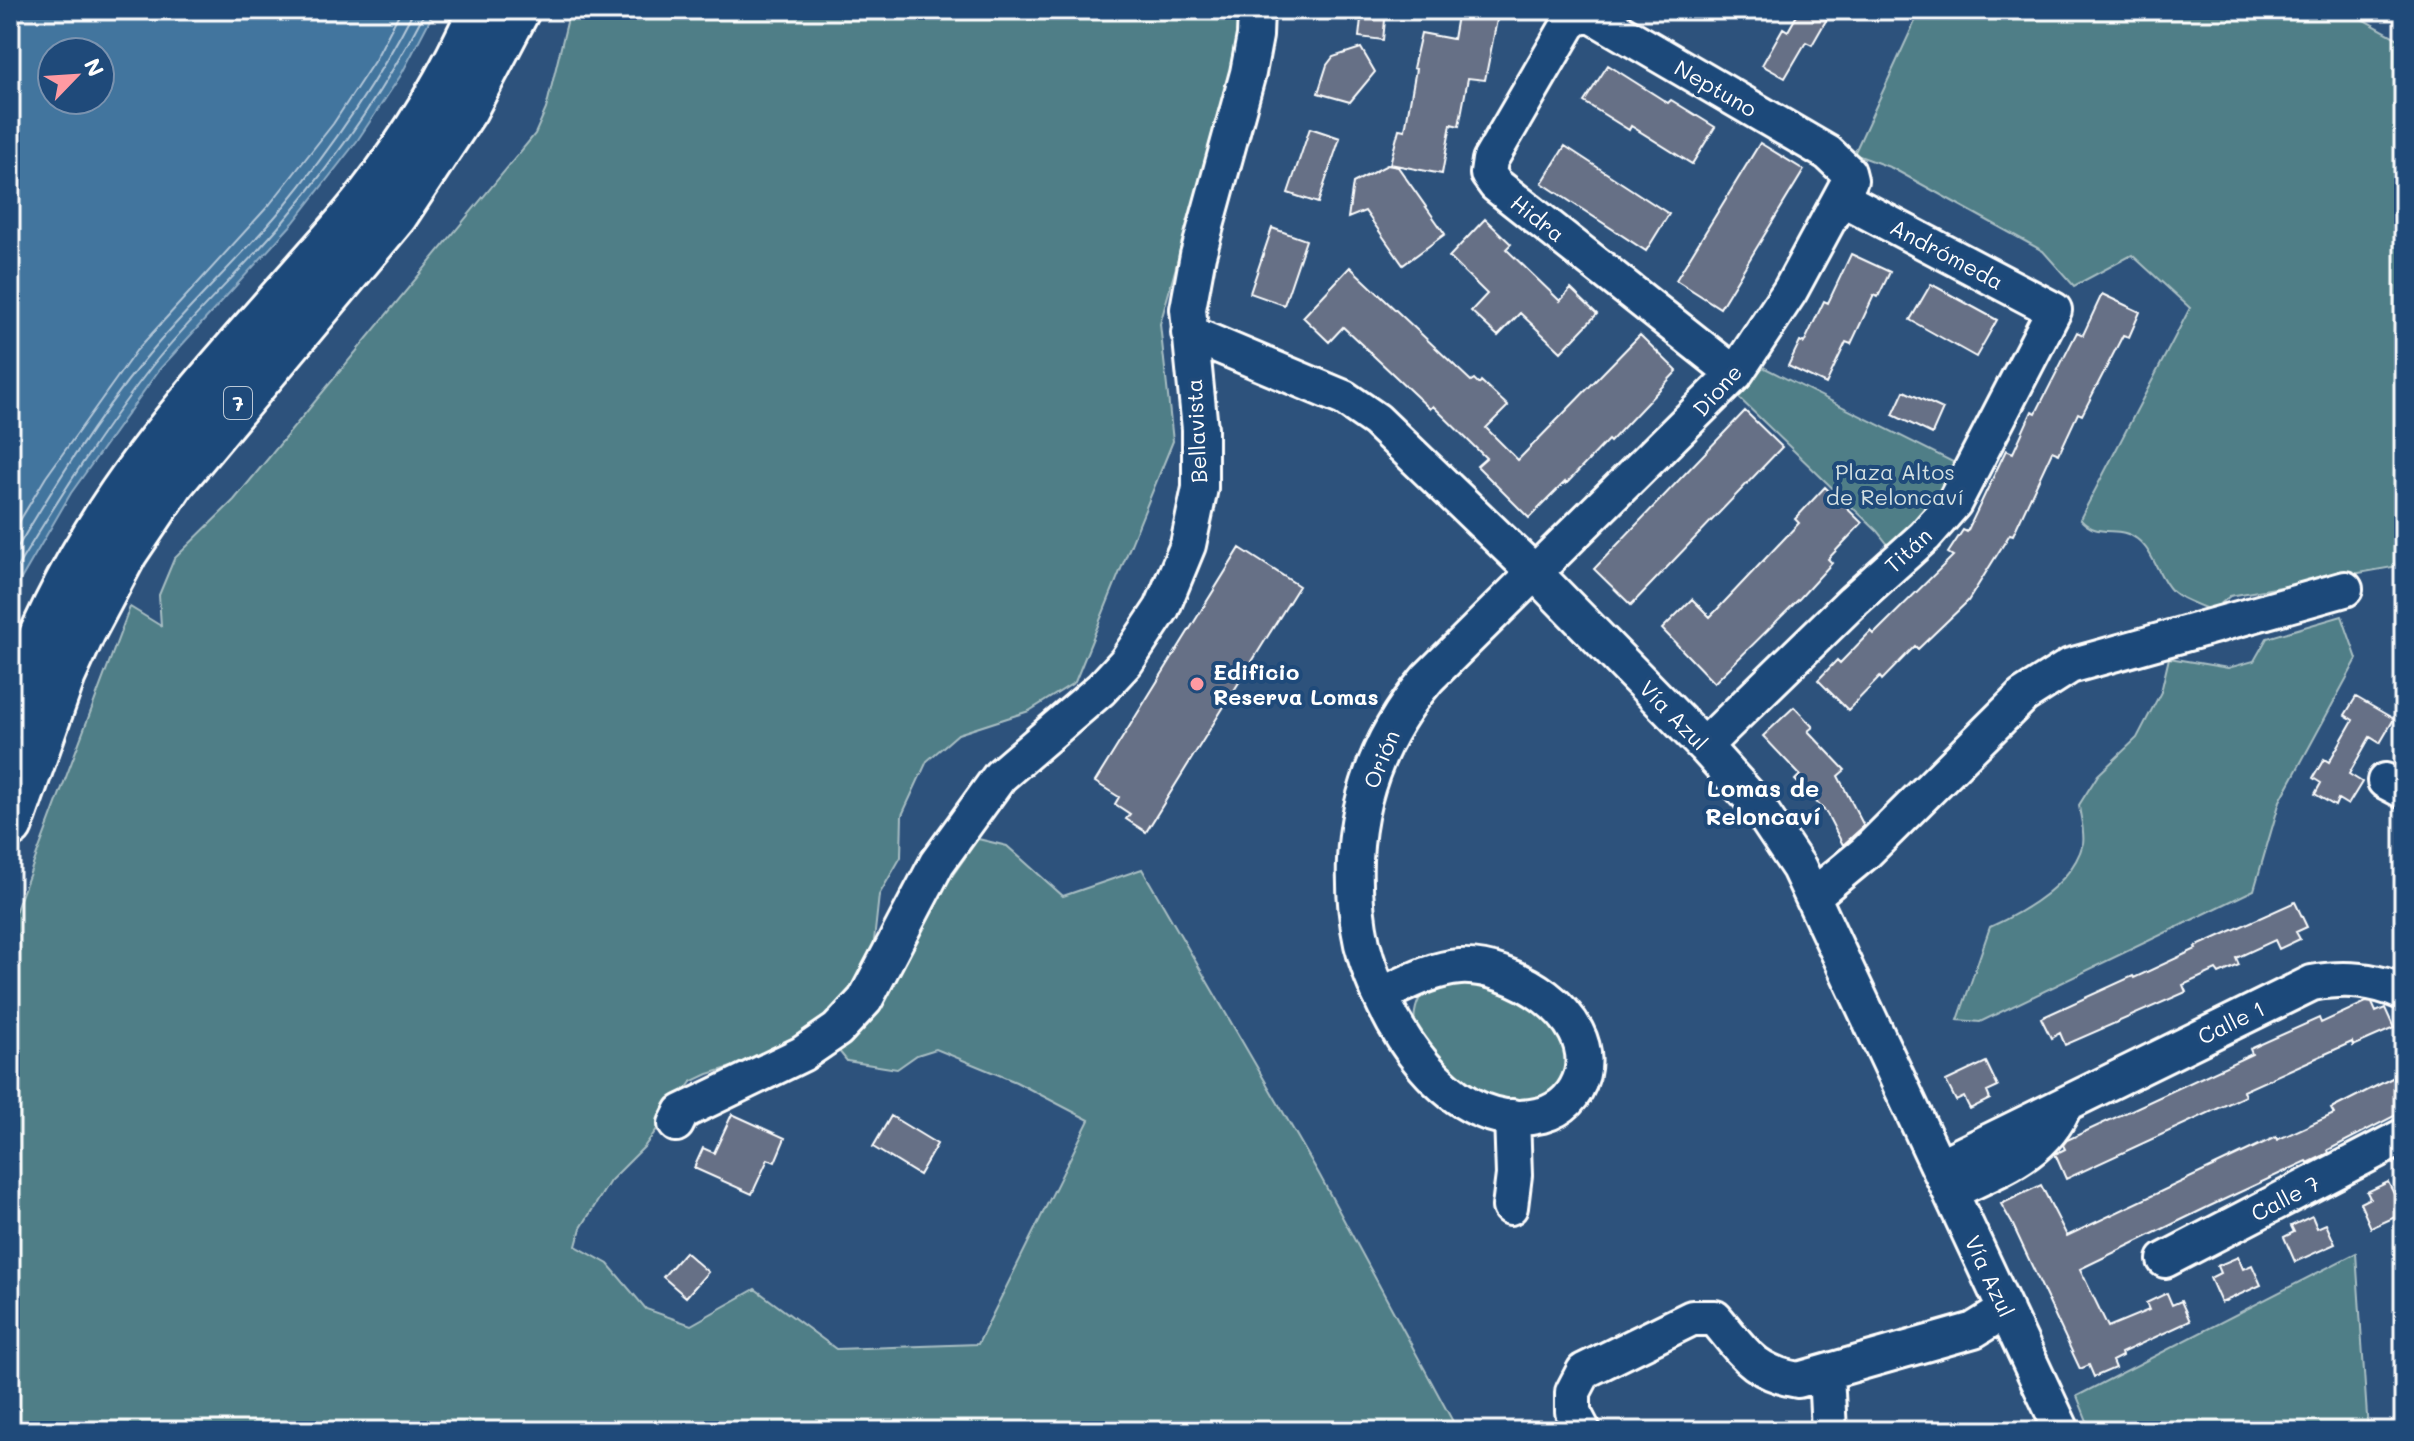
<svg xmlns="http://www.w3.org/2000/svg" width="2414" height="1441" font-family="Mali,sans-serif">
	<rect width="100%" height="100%" fill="#2d527c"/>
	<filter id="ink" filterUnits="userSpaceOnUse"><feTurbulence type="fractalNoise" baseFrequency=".0125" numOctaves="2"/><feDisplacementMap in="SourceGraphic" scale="16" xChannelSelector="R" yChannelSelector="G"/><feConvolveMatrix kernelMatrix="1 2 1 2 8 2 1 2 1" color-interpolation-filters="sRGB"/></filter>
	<g filter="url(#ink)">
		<!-- green -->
		<path fill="#507e87" stroke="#a8bec3" stroke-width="2" d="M570,10h670v29l-80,285 13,117 -98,241 -46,29 -71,23 -31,27 -25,54 -1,42 -22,38 -6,55 -23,57 -78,48 -64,19 -17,8 -47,65 -34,34 -29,47 -5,18 32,18 38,45 45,16 64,-36 81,60 142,-5 111,-224 -73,-38 -80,-33 -19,6 -20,14 -50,-8 -13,-16 144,-206 29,7 56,50 79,-27 177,305 139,257h-1448v-505l120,-319 31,19 -2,-31 15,-36 60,-59 301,-366 11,-25z
			M1902,10h444l58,32v523l-174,31 -18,15c-12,-6 -31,-11 -40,-20 -14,-14 -18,-39 -35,-52 -19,-15 -39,1 -57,-20l110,-211 -58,-53 -58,31 -31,-35 -151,-83 -38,-14 63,-137z
			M1763,367l194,97 -2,19 -62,68 -16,-20 -139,-134z
			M2342,616l15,43 -77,142 -26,89 -274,132 -22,-2 32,-93c35,-16 83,-43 93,-84 2,-10 -3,-27 -4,-38l19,-30 39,-37 24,-46 8,-34 59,10 26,-7 13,-23z
			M1461,978l68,19 38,44 1,39 -36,25 -60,-12 -56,-59c-3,-16 -2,-27 6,-40z
			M2356,1253l12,178h-277l-14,-35z"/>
		<!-- water -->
		<path fill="#42749e" stroke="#8eacc5" stroke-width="2" fill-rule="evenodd" d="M10,10h425l-34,65 -44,66 -64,82 -134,147 -88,123 -61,105zM52,52h48v48h-48z"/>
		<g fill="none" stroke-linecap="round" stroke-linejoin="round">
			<!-- shore -->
			<path stroke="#b3c7d8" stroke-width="2" d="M10,537l36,-60 90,-126 134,-147 63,-80 42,-64 26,-50
				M10,560c41,-69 84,-139 135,-201 42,-52 92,-97 135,-148 52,-63 97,-129 134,-201
				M10,579c44,-73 89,-145 142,-213 41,-52 92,-97 135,-149 54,-64 100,-132 139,-207"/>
		</g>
		<!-- building -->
		<path fill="#667086" stroke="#fff" stroke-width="2" d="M1362,10h24l-3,30 -24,-3z
			M1458,10h41l-14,70 -17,-2 -9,48 -8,-2 -9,50 -52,-10 9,-35 6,1 11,-61 -3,-1 8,-35 32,6z
			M1800,10h32l-20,35 -6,-3 -21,36 -23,-13 21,-37 5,3z
			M1361,48l14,24 -25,30 -32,-9 9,-28 6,-8z
			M1608,65l60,38 3,-3 44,27 -23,37 -61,-38 -2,4 -45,-28z
			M1310,128l30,10 -22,65 -30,-10z
			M1760,143l44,27 -84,138 -44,-28z
			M1565,146l104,68 -23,37 -104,-68z
			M1387,165l11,2 47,67 -42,31 -38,-54 -17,7 5,-35z
			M1485,219l26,25 -5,5 54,52 11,-12 26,25 -36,38 -41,-39 -22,23 -27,-25 16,-17 -38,-37z
			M1272,228l34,12 -22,65 -34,-12z
			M1851,254l39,18 -12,25 -4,-2 -23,49 -5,-2 -20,42 -38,-18 12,-25 4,2 20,-42 4,2z
			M1350,267l121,114 3,-2 5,5 2,-3 27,25 -22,22 32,32 122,-125 37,36 -67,71 -2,-2 -42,44 -1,-2 -36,36 -52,-52 9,-8 -53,-52 -3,3 -87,-82 -14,15 -26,-25z
			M1931,284l66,36 -21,37 -66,-37z
			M2102,294l38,18 -11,25 -6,-2 -41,80 -4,-2 -19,41 -7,-3 -39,84 -3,-1 -42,67 -50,48 -3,-3 -33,34 -2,-3 -32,33 -30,-30 19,-20 3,3 31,-32 3,3 79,-78 -5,-3 15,-23 4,2 39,-82 7,3 19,-42 4,2 41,-81 6,3z
			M1904,391l39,18 -11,25 -39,-19z
			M1745,411l37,36 -151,158 -37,-36z
			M1825,487l37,36 -34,36 4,4 -32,35 -86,85 -52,-54 30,-30 18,18 89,-94 -4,-4z
			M1240,548l59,38 -153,246 -20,-13 4,-5 -15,-10 4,-7 -24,-15z
			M2356,697l38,22 -14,24 -10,-6 -21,37 13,8 -14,23 -10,-6 -3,7 -20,-12 6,-11 -8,-5 11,-19 5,3 24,-42 -8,-5z
			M1794,707l19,20 -5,4 37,39 -7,6 26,50 -21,19 -17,-33 -31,-32 5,-5 -37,-39z
			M2295,902l12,25 -11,5 4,7 -21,10 -4,-9 -39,18 3,7 -20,9 -3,-4 -33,15 3,7 -121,53 -5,-12 -9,5 -10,-20 92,-42 1,2 62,-29 -1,-2z
			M2366,1002l6,1 4,9 9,-4 9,20 -41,18 -1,-4 -109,49 2,5 -179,83 -11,-25 10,-5 -2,-4 4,-5 185,-86 -2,-5 69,-31 2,5z
			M1986,1062l12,25 -11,5 3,7 -20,10 -6,-12 -8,4 -10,-20z
			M2404,1072v39l-76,39 1,3 -21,10 -1,-2 -97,45 -130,63 28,58 41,-17 -3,-7 21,-10 5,12 9,-4 9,20 -69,32 1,3 -10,5 3,7 -21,9 -5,-12 -9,4 -68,-146 -11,-19 40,-19 26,51 209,-99 1,3 57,-26 -3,-5z
			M732,1114l53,24 -10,24 -7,-3 -16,35 -58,-26 9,-20 11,5z
			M891,1116l46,28 -18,31 -46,-28z
			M2388,1182l6,12 10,-5v24l-33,15 -11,-25 10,-5 -3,-6z
			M2312,1216l5,12 9,-4 9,20 -40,18 -11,-25 10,-5 -3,-6z
			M685,1252l23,20 -22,25 -23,-20z
			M2238,1257l5,12 9,-4 9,20 -40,18 -11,-25 10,-5 -3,-7z"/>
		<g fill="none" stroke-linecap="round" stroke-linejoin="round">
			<defs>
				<path id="minor" d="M1189,333l155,65 32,22 159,153 169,173 53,59 42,63 263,563
					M1704,746l149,-145 72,-65 29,-33 100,-193 -213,-112
					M2385,781l19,10
					M1813,896l52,-43 158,-157 47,-30 275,-77
					M1381,995c26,-12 51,-26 79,-28 51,-3 136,47 122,107 -6,21 -19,35 -40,41 -93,23 -161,-96 -180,-171 -6,-27 -8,-56 -7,-84 3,-69 29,-130 73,-182l307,-304 55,-83 60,-111 -2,-8 -20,-19 -235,-137h-14l-10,8 -79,136 -2,14 8,11 239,189
					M676,1124l6,-12 120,-58 35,-24 28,-30 72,-137 63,-87 101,-87 25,-27 36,-54 26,-63 12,-57v-59l-12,-120 10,-54 50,-182 7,-37 1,-26
					M1939,1166l373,-183c33,-6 62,-4 92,10
					M1951,1192c46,-23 94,-37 114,-88
					M1510,1207l4,-32 -2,-58
					M2165,1260l239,-124
					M1826,1374l3,57
					M1583,1431l-10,-19v-20l11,-21 108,-53h23c28,33 37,54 83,62l176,-50 32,-20"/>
				<path id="highway" d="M10,716c31,-90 78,-179 136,-256 51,-68 108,-130 164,-194 20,-23 41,-45 59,-69 45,-58 83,-120 112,-187
					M10,825l53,-150 20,-44 42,-79 47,-70 223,-267 70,-106 52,-99"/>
			</defs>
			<!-- minor casing -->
			<use href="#minor" stroke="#fff" stroke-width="40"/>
			<!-- highway casing -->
			<use href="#highway" stroke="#fff" stroke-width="50"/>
			<!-- minor -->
			<use href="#minor" stroke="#1f4a7a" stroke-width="34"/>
			<!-- highway -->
			<use href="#highway" stroke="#1f4a7a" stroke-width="44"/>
		</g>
	</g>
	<!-- markers -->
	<circle fill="#ff9aa2" stroke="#1f4a7a" stroke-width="3" cx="1197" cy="684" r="8"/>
	<g text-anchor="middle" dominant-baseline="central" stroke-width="8" stroke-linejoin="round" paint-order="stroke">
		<!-- shield labels -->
		<rect fill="#1f4a7a" stroke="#bcc9d7" stroke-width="2" x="224" y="387" width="28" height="32" rx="6"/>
		<g font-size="20" font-weight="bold" fill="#fff">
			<text x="238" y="403">7</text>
		</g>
		<!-- street labels -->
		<g font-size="22" fill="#fff" stroke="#1f4a7a">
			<text transform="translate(1716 88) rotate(30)">Neptuno</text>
			<text transform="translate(1538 218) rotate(38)">Hidra</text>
			<text transform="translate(1947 254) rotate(28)">Andrómeda</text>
			<text transform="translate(1717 390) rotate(-48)">Dione</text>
			<text transform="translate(1196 431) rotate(-93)">Bellavista</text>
			<text transform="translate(1908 550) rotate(-43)">Titán</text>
			<text transform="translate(1674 715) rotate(46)">Vía Azul</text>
			<text transform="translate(1381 759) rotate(-68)">Orión</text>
			<text transform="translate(2231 1022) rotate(-26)">Calle 1</text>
			<text transform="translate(2285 1198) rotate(-27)">Calle 7</text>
			<text transform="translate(1990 1276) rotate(65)">Vía Azul</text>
		</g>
		<!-- park labels -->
		<g font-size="22" fill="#d3dfe1" stroke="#1f4a7a">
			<text x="1895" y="471">Plaza Altos<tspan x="1895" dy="25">de Reloncaví</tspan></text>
		</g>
		<!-- poi labels -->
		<g font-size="22" font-weight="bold" fill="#fff" stroke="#1f4a7a" text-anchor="start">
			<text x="1213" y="671">Edificio<tspan x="1213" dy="25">Reserva Lomas</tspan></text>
		</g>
		<!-- neighbourhood labels -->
		<g font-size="24" font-weight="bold" fill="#fff" stroke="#1f4a7a">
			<text x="1763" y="787">Lomas de<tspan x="1763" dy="28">Reloncaví</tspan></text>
		</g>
	</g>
	<!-- margin -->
	<rect width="2414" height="1441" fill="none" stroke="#1f4a7a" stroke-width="40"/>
	<rect x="20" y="20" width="2374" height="1401" fill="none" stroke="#fff" stroke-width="3" filter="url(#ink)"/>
	<!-- north arrow -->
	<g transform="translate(76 76) rotate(65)"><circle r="38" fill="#1f4a7a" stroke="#7992af" stroke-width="2"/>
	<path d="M0-6L14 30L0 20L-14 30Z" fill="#ff9aa2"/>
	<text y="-12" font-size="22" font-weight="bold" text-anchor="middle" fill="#ffffff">N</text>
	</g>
</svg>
